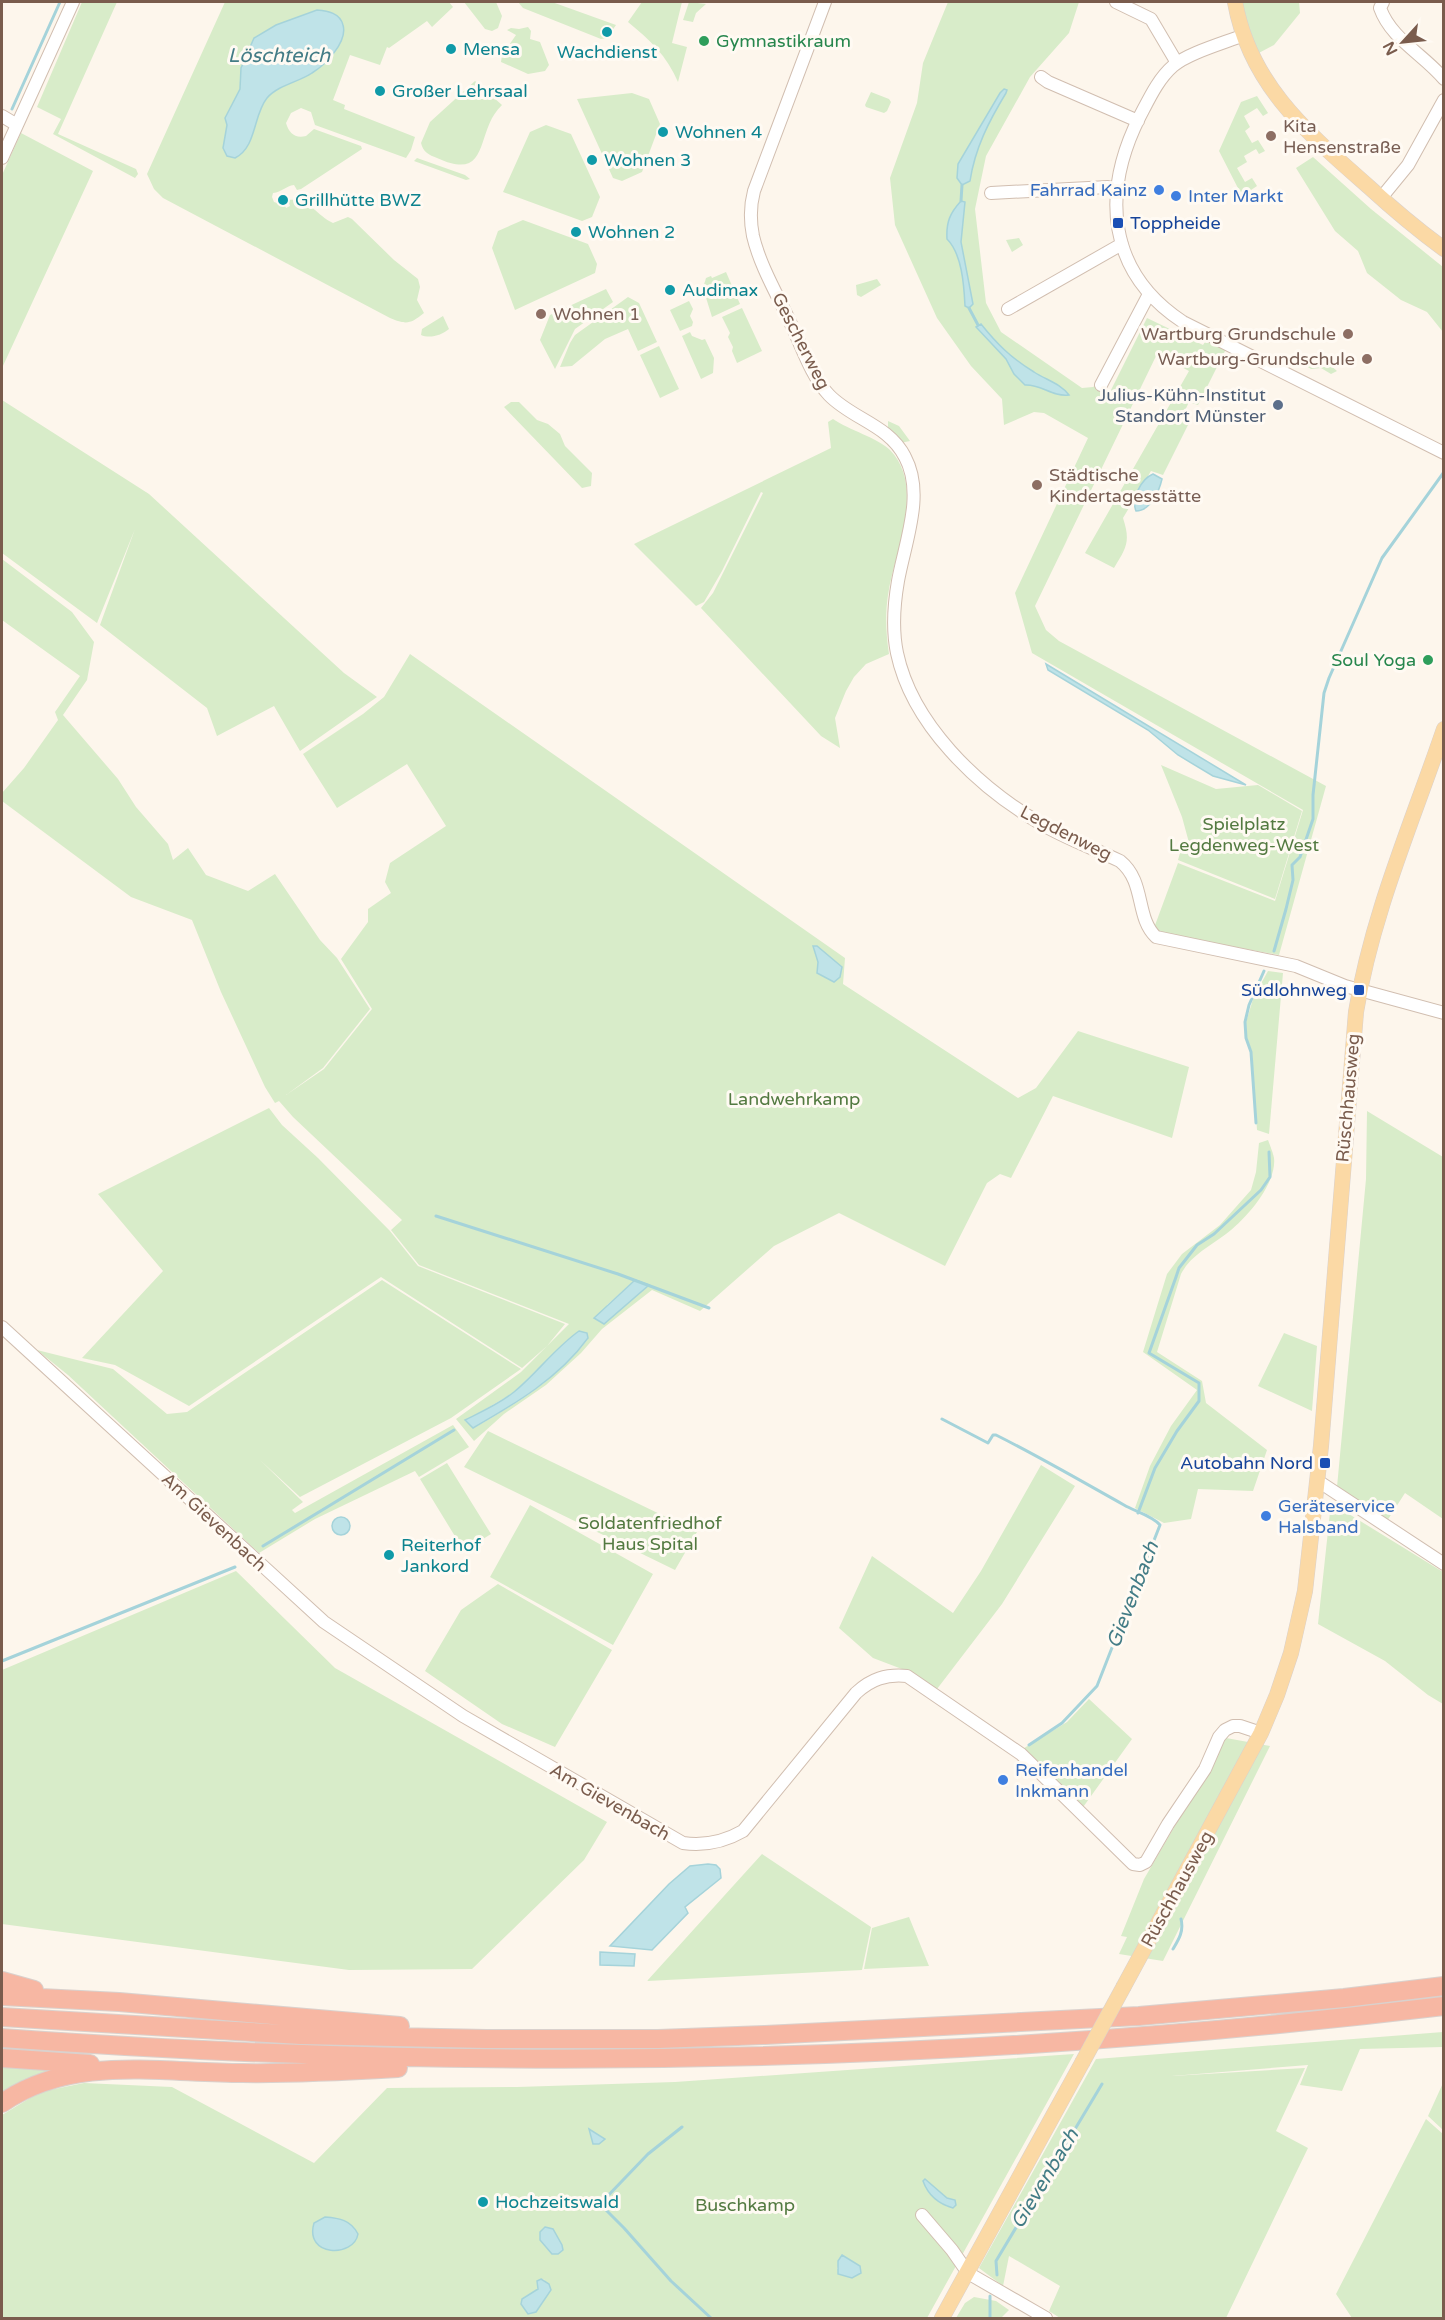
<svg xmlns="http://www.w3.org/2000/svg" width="1445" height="2320" font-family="'Varela Round',sans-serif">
	<rect width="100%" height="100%" fill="#fdf6ec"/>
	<!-- green -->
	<path fill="#d8ecc9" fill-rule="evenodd" d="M82,2h35l-59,132 78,35 2,5 -3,4 -82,-44 8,-15 -24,-12z
		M225,2h224l4,5 -21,20 -5,-6 -38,27 -2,-1 -7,18 -30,-10 -17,45 12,5 -1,4 71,28 -4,13 -5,8 -91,-33 -4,-13 -10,-4 -10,5 -5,10c3,10 9,16 20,13l8,-7 47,17 1,3 -61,40 -4,1 -3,-5c-8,1 -12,7 -21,8l-1,4 2,5 6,2 4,-1 2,5 4,-2 -2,-6c21,-3 28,15 45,23l15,-6 4,2 42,41 24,19 2,8 -3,13 7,13c-14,11 -17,12 -34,5l-227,-120 -9,-9 -7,-15z
		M464,2h32l6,14 -4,12 -6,3 -7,-2z
		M518,2h34l64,23 -9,13 -6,1 -78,-31z
		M642,2h40l-10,41 15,4 -9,35c-11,-26 -28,-42 -50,-60z
		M689,2l17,2 -10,9 -3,9 -10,-2z
		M948,2h131l-10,31 -39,44 -44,79 -11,53 11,94 15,29 81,56 11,-1 8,-5 9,10 37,-74 56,27 4,-6 19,10 -28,56 -9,-3 -8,17 8,4 -26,52 -12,-4 -28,47c8,24 3,30 -9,50l-29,-15 104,-182 -32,-17 -122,252 11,24 13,11 267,145 -47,169 -120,-22 -5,-5 24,-65 97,38 28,-91 -271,-157 -17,-60 73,-155 -44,-25 -10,-1 -30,13 -2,-26 -31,-33 -34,-48 -42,-93 -5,-47 27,-75 6,-40z
		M1242,2h57l1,11 -26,32 -19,10z
		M528,27l3,4 -1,8 10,3 9,23 -4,6 -17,3 -27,-12 1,-7 14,-20 -9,-5 4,-2 8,1z
		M475,81l27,24c-28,26 -10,78 -65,53 -8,-3 -14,-6 -16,-15l9,-21z
		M871,92l18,7 2,3 -4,9 -3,2 -18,-6 -1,-2z
		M632,93l17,6 11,25 -18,48 -20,9 -9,-3 -36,-79z
		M1257,96l11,17 -5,3 -6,-8 -13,8 6,11 -5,4 7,12 6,-3 7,11 -6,3 -3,-5 -12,7 3,6 -10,6 8,14 7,-4 5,8 -15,10 -23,-45 22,-49z
		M546,125l25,9 29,63 -8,20 -10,4 -79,-29 27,-60z
		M21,133l72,38 -91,197v-193z
		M1313,157l58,52 72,58v65l-16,-20 -26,-12 -34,-27 -9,-22 -23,-20 -39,-63z
		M417,158l48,17 5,4 -4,1 -52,-19z
		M523,220l65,24 9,20 -2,9 -80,37 -23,-62 6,-17z
		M1019,238l4,7 -11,7 -6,-12z
		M726,272l14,32 -28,13 -9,-29 3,-10 5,-2 1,2z
		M877,279l4,6 -20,12 -4,-2 -1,-10z
		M606,289l7,13 -38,27 -20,40 -15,-29 10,-25z
		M628,297l11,6 18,39 -19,9 -10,-22 -23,10 -33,27 -12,1 10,-24 5,-8z
		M689,301l4,8 -3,7 3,6 -1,4 -12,5 -10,-21z
		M742,308l20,43 -25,12 -5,-12 1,-4 -5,-10 2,-4 -8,-16z
		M443,316l6,13c-7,6 -19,10 -28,6l1,-6z
		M690,332l2,4 10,4 3,-1 9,19 -1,15 -12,6 -19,-43z
		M659,346l20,43 -19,9 -20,-43z
		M1306,363l7,3 16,-2 8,7 -6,3 -10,-6 -10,1 -8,-5z
		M2,400l147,94 195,179 33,24 -77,54 -26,-45 -57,30 -10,-28 -107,-83 35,-96 -38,94 -95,-70z
		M511,402h8l18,18 11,4 12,10 5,12 27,27 -1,13 -9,2 -78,-81z
		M833,419c16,11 45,19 57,31 36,37 4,103 -2,145 -3,20 -2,39 1,59l-23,10 -12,13 -8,14 -11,27 5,30 -19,-12 -120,-128 12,-15 50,-100 -2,-1 -39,79 -18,31 -8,4 -62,-62 197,-96 -3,-26z
		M888,421l11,5 11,15 -10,2 -12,-13z
		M2,559l70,53 22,30 -7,38 -24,35 55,64 18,28 32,37 5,16 15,-12 18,27 42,16 27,-17 45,66 17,18 33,51 -47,59 -37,27 38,-26 48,-60 -31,-50 27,-37v-13l23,-16 -6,-11 5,-19 56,-37 -39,-62 -70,44 -34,-54 60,-40 21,-17 26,-43 435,304 -2,26 175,114 18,-10 42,-57 111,36 -17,71 -119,-42 -42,82 -11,-4 -13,9 -42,83 -106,-53 -65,33 -74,65 -48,-21 -50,39 -21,24 -35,32 -42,29 -30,27 -18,-22 65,-47 48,-48 -150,-59 -28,-35 11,-10 -109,-103 -14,-16 -4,2 -10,-16 -44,-95 -29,-72 -61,-23 -129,-96v-8l22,-25 34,-48 -3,-8 25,-36 -78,-56zM813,946h4l7,6 9,29 -16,-8 1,-11zM635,1280l13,6 -44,38 3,-19zM587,1333l1,6c-29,39 -72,65 -114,89l-9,-7 48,-28 54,-53z
		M1161,765l55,24 42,-4 44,26 -27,88 -97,-39 2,-7 11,-3 -9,-33z
		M1268,971l15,2 -14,161 -12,-4 -5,-78 -5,-14 -1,-16 8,-26z
		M269,1108l13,17 36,33 72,73 28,35 147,58 -18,22 -25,22 -141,-91 -192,129 -74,-41 -33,-7 81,-87 -65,-77z
		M1367,1111l76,46v362l-38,-26 -18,28 -50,-34 29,-308z
		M1268,1140c2,6 5,12 6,18 3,26 -29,62 -48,76 -16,12 -36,22 -45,40l-24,78 45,29 4,22 61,47 -14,41 -55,-2 -7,30 -27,4 -29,-15 15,-42 21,-40 26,-36 -54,-38 24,-78 15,-20 38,-29 31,-35 5,-18 3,-29z
		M382,1280l139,89 -70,49 -151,79 -40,-37 43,42 -11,8 3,3 158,-88 16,22 -50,30 -4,-6 -100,48 -56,34 -191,-178 -31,-25 76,19 54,45 20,-2z
		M1284,1333l33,13 -5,65 -54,-25z
		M488,1431l209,101 -22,38 -211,-103z
		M447,1463l44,71 -27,17 -44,-72z
		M1041,1465l34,21 -73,118 -65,85 -22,-15 -42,-16 -34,-30 33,-72 81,57 28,-42z
		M1331,1503l112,69v132l-15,-9 -43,-34 -67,-37z
		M530,1505l123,69 -40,71 -123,-68z
		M236,1571l99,97 272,154 -23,38 -112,109 -123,1 -347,-46v-254z
		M498,1584l114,66 -57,97 -53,-23 -77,-53 36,-61z
		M1089,1699l43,40 -51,71 -60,-60 46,-28z
		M1226,1738l44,8 -107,215 -44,-7 8,-17 -6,-1 23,-57z
		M762,1854l109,73 -9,43 -215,11z
		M909,1917l20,49 -65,3 8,-41z
		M1443,2032v15l-83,2 -18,42 -42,-6 8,-20 -136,11 133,-8 -29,63 32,17 -82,170h-166l-11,-7 11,-25 -51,-30 -6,30 -24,-18 117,-209z
		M1074,2054l-147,264h-925v-203l38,-23 44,-9 88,4 142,76 73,-75 130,-1 158,-5zM925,2179l22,20 8,1 -7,7c-14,-8 -19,-13 -23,-28zM842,2255l18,11 -23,3zM541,2279l4,1 -19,30 -5,-5 17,-16 -1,-8z
		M2,2062l67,5 -67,32z
		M1443,2083v47l-15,-14z
		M1426,2119l17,15v184h-91l-16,-24z
		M974,2297l22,4 13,9 -8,8h-45l9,-15z"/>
	<!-- water -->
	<path fill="#bfe3e8" stroke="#a5d3da" stroke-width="1.5" d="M317,10c11,1 23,3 26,15 5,17 -18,40 -31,48 -13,9 -34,12 -45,25 -14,17 -10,49 -32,60l-8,-2 -4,-8 4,-23 -2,-7 15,-29 1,-21 13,-30 22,-13z
		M1004,89l3,1 -1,3c-17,28 -31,55 -36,88l-8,4 -5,-7 1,-14 42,-71z
		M961,201l4,1 -4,40 12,62 -4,4 -4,-2c-1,-21 -3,-52 -18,-67 -1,-17 3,-26 14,-38z
		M981,324c16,20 30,34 53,48 12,8 26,11 35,23 -17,2 -28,-11 -44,-10l-11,-11 -8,-15 -30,-32z
		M1153,474l9,5c-3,13 -12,32 -26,32 -5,-12 5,-32 17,-37z
		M1046,664l200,121 -33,-9 -35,-21 -30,-25 -100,-60z
		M813,946h4l25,21 -2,10 -6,5 -17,-9 1,-11z
		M635,1280l14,5 -45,39 -10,-6z
		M579,1331l8,2 1,5c-29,40 -73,66 -115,90l-8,-8c16,-8 34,-16 49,-28 23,-19 41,-44 65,-61z
		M332 1526a9 9 0 1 1 18 0a9 9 0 1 1-18 0Z
		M708,1864l8,1 4,4 1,9 -36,29 3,6 -36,37 -42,-4 59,-62 21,-18z
		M600,1952l35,2 -1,12 -34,-1z
		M589,2129l16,10 -6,5h-6z
		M925,2179l22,19 8,2 1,5 -3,3c-14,-4 -25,-13 -30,-27z
		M325,2217c14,1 26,3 33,17 -4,24 -54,23 -44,-11z
		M545,2227l8,2 9,16 1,5 -5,4h-6l-12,-14v-8z
		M842,2255l18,11 1,7 -9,5 -14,-4v-13z
		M541,2279l8,5 2,6 -15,22 -8,2 -7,-10 1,-5 16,-10 -1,-8z"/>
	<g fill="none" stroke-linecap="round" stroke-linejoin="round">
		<!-- stream -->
		<path stroke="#a5d3da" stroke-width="3" d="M12,109l48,-107
			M961,201l1,-16
			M969,308l9,17
			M1274,951l12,-42 7,-29 -1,-15 8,-8 13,-38v-24l11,-102 5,-15 53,-120 62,-86
			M1256,1123l-5,-71 -5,-14 -1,-16 4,-17 15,-34
			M436,1216l182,58 91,34
			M942,1419l46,24 5,-8h3c44,22 85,46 128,70 10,6 29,11 36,20l-63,161 -35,37 -33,22
			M1138,1513l17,-45 22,-37 22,-30v-18l-50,-30 27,-76 3,-9 18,-23 17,-11 47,-44 9,-13 -1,-25
			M263,1546l191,-116
			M2,1661l233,-94
			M1173,1949c6,-10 11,-18 8,-30
			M682,2127l-34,27 -48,50 24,24 47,53 40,37
			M997,2275l-1,-14 106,-177
			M990,2296v22"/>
		<defs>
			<path id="minor" d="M825,2l-71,189c-4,15 -4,30 -1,45 7,30 25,60 38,88 11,23 20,52 38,71 23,24 60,30 76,62 20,37 0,85 -7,124 -4,23 -6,48 -1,72 15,71 80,133 141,169 26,16 55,26 82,39 26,21 15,56 36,76l140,29 49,20 99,27
				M1116,2l35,17 26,44
				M1383,2l-3,6c11,31 43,46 64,71
				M1244,35c-20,8 -56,18 -71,31 -15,13 -24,33 -33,50 -39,77 -33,156 43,206l261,131
				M1041,77l7,5 90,39
				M2,116l15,9
				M2,158l71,-156
				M991,193l117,-6 8,3
				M1381,198l27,-33 36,-65
				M1008,309l114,-65
				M1101,385l48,-91
				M2,1327l322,295 139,94 220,127c22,3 41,-1 60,-12l113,-138c15,-14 30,-19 51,-17l114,78 112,110 7,1 6,-3 22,-38 37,-55 14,-32 6,-7 8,-4h7l21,7
				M1318,1481l126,83
				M922,2215l30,35 16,23 78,45"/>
			<path id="major" d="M1235,2c15,84 74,132 134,185 24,22 49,43 75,62
				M1124,1986l137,-253 16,-38 14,-42 14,-62 16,-145 35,-434c16,-98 56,-189 88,-283
				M942,2318l140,-255"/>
			<path id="highway" d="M2,1981l32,9
				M2,1996l117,6 281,24
				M2,2017l299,18 186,4h171l107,-4 374,-19 205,-18 100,-12
				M2,2038c480,35 963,26 1442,-32
				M2,2058l88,6
				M2,2103c71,-49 159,-30 240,-30 52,1 104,-2 156,-5"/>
		</defs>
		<!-- minor casing -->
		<use href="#minor" stroke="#d1beb0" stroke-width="14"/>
		<!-- major casing -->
		<use href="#major" stroke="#dad1cd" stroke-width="16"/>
		<!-- highway casing -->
		<use href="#highway" stroke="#dad1cd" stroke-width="20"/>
		<!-- minor -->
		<use href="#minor" stroke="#fff" stroke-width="12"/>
		<!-- major -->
		<use href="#major" stroke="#fbd9a5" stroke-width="15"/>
		<!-- highway -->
		<use href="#highway" stroke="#f7b7a3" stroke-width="18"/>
		<defs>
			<path id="major-bridge" d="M1082,2063l42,-77"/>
		</defs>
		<!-- major-bridge casing -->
		<use href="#major-bridge" stroke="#dad1cd" stroke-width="16" stroke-linecap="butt"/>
		<!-- major-bridge -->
		<use href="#major-bridge" stroke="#fbd9a5" stroke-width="15"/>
	</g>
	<!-- markers -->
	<g fill="#0f9aa8" stroke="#fffaf3" stroke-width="2">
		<circle cx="607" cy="32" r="6"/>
		<circle cx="451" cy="49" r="6"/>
		<circle cx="380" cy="91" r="6"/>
		<circle cx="663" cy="132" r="6"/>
		<circle cx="592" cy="160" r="6"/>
		<circle cx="283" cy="200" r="6"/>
		<circle cx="576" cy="232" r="6"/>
		<circle cx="670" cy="290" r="6"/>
		<circle cx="389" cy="1555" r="6"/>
		<circle cx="483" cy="2202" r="6"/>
	</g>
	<g fill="#2e9e5b" stroke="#fffaf3" stroke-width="2">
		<circle cx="704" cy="41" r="6"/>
		<circle cx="1428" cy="660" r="6"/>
	</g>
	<g fill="#8d6e63" stroke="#fffaf3" stroke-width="2">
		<circle cx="1271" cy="136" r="6"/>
		<circle cx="541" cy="314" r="6"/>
		<circle cx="1348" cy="334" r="6"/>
		<circle cx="1367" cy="359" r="6"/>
		<circle cx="1037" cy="485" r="6"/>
	</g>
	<g fill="#3f7fe0" stroke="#fffaf3" stroke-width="2">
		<circle cx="1159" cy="190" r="6"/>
		<circle cx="1176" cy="196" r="6"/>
		<circle cx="1266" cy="1516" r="6"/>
		<circle cx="1003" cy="1780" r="6"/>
	</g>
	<g fill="#1a4fb4" stroke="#fffaf3" stroke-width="2">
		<rect x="1112" y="217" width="12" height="12" rx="3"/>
		<rect x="1353" y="984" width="12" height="12" rx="3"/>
		<rect x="1319" y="1457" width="12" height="12" rx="3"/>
	</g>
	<circle fill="#5c6f8a" stroke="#fffaf3" stroke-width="2" cx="1278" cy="405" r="6"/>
	<g text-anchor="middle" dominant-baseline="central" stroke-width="6" stroke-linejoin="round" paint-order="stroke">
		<!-- leisure labels -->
		<g font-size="18" fill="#27864d" stroke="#fffaf3" text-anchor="start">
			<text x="716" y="41">Gymnastikraum</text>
			<text x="1416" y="660" text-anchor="end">Soul Yoga</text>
		</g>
		<!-- culture labels -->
		<g font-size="18" fill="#0d838f" stroke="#fffaf3" text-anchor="start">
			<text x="463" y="49">Mensa</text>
			<text x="607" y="52" text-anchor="middle">Wachdienst</text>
			<text x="392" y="91">Großer Lehrsaal</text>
			<text x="675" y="132">Wohnen 4</text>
			<text x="604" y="160">Wohnen 3</text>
			<text x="295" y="200">Grillhütte BWZ</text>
			<text x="588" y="232">Wohnen 2</text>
			<text x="682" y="290">Audimax</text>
			<text x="401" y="1545">Reiterhof<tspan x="401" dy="21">Jankord</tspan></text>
			<text x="495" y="2202">Hochzeitswald</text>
		</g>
		<!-- education labels -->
		<g font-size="18" fill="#785e54" stroke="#fffaf3" text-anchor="start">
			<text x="1283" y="126">Kita<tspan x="1283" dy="21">Hensenstraße</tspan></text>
			<text x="553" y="314">Wohnen 1</text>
			<text x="1336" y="334" text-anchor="end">Wartburg Grundschule</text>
			<text x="1355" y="359" text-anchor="end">Wartburg-Grundschule</text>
			<text x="1049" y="475">Städtische<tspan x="1049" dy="21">Kindertagesstätte</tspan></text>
		</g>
		<!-- shop labels -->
		<g font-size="18" fill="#366cbe" stroke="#fffaf3" text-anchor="start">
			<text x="1147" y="190" text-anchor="end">Fahrrad Kainz</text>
			<text x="1188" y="196">Inter Markt</text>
			<text x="1278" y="1506">Geräteservice<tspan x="1278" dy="21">Halsband</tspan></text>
			<text x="1015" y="1770">Reifenhandel<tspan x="1015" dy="21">Inkmann</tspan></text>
		</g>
		<!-- transit labels -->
		<g font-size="18" fill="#164399" stroke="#fffaf3" text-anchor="end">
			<text x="1130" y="223" text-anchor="start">Toppheide</text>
			<text x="1347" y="990">Südlohnweg</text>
			<text x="1313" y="1463">Autobahn Nord</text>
		</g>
		<!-- street labels -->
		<g font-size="18" fill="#7a5c4d" stroke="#fffaf3">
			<text transform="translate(801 341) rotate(63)">Gescherweg</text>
			<text transform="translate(1066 833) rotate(27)">Legdenweg</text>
			<text transform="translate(1348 1098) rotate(-85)">Rüschhausweg</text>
			<text transform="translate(214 1522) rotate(43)">Am Gievenbach</text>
			<text transform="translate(610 1802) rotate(30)">Am Gievenbach</text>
			<text transform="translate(1177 1889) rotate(-61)">Rüschhausweg</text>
		</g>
		<!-- service labels -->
		<g font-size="18" fill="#4e5e75" stroke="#fffaf3" text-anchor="end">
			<text x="1266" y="395">Julius-Kühn-Institut<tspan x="1266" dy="21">Standort Münster</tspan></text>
		</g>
		<!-- park labels -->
		<g font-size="18" fill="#537a41" stroke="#fffaf3">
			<text x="1244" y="824">Spielplatz<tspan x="1244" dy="21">Legdenweg-West</tspan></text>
			<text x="794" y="1099">Landwehrkamp</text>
			<text x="650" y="1523">Soldatenfriedhof<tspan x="650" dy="21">Haus Spital</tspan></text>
			<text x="745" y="2205">Buschkamp</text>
		</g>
		<!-- water labels -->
		<g font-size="20" font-style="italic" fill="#437c86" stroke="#fffaf3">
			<text x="279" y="56">Löschteich</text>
			<text transform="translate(1133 1595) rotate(-69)">Gievenbach</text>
			<text transform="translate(1045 2179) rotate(-59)">Gievenbach</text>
		</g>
	</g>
	<!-- border -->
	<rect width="1445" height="2320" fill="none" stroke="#7a5c4d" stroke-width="6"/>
	<!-- north arrow -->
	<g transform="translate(1403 42) rotate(243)" stroke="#fffaf3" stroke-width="4.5" paint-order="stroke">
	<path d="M0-4.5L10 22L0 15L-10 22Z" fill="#7a5c4d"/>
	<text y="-9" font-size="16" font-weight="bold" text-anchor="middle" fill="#7a5c4d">N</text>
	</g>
</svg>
